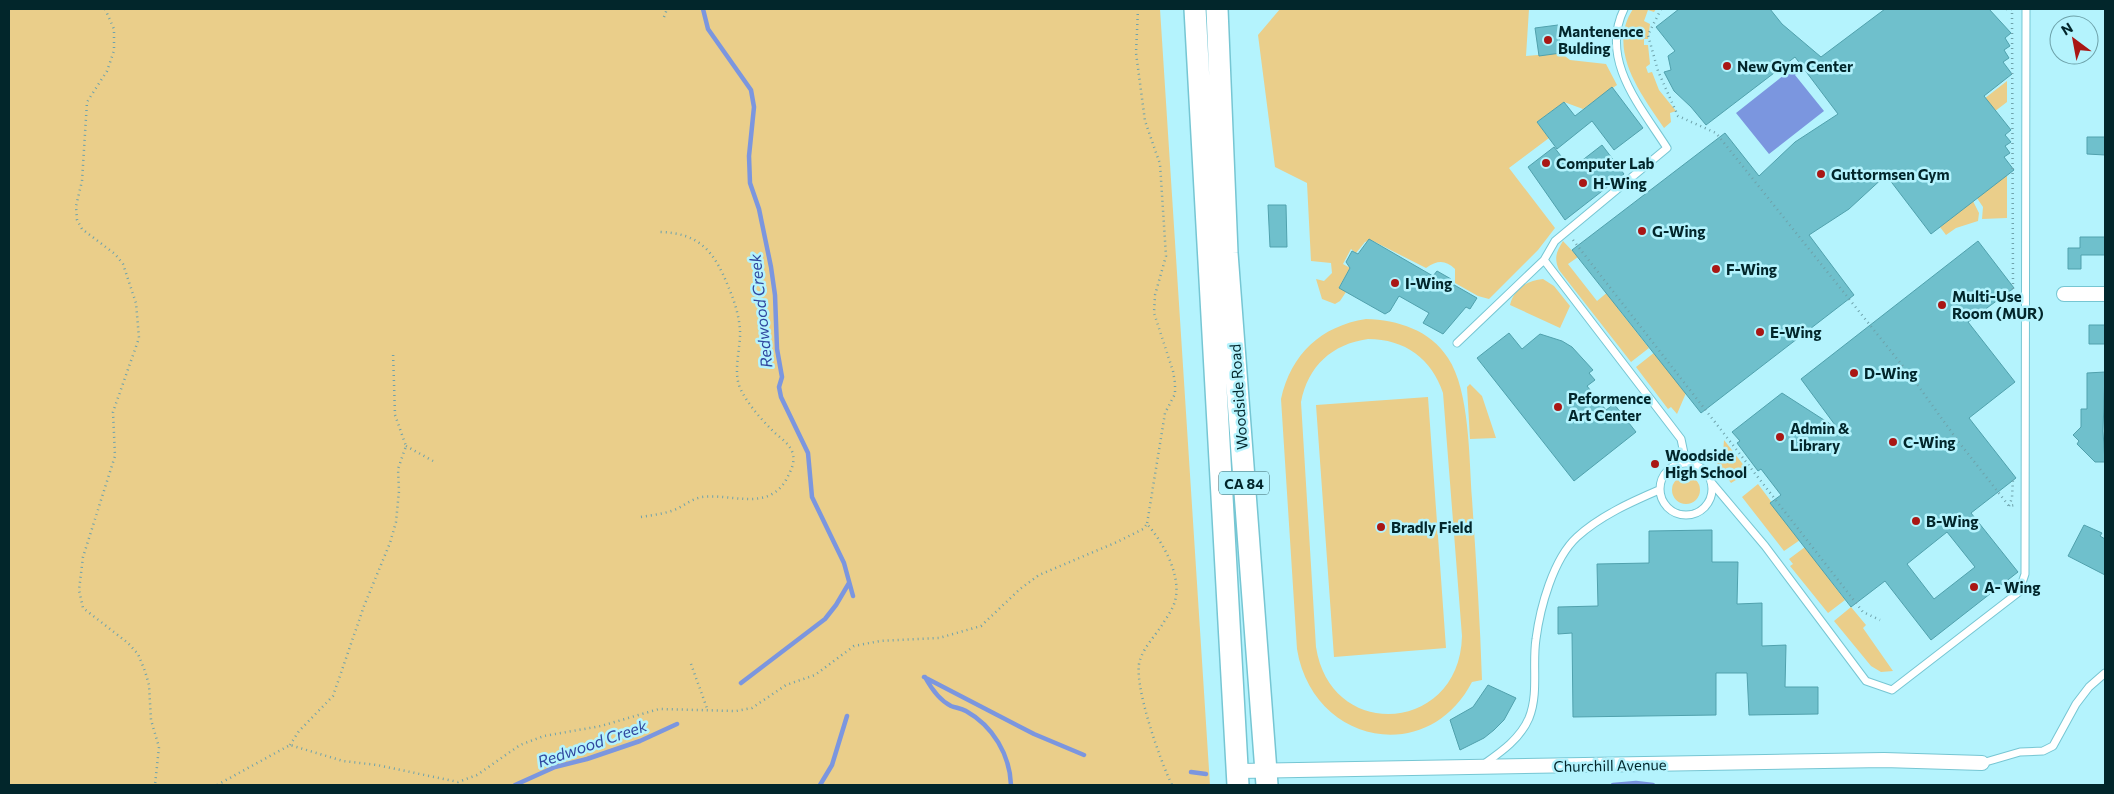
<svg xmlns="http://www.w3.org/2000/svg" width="2114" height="794" font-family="Commissioner,sans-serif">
	<rect width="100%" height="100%" fill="#b4f3fd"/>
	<!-- green -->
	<path fill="#eace8a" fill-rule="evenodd" d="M9,9h1151l50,776h-1201z
		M1280,9h249l-3,47 35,-3 9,7 36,4 11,21 -34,24 -19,-7 -27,20 12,16 -40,30 46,60 -17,22 -49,49 -11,-3 -23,-13v-14c-10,-9 -17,-9 -29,-1l-55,-28 -6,2 -9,11 -5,-4 -8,15 7,4 -11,19 7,5 -6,9 -5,3 -13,-5 -6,-20 8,2 8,-8 -1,-10 -20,-2 -4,-78 -32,-16 -17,-132z
		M1633,9h23l-2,3 -6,-2 -4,11 6,3 -2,15h-4v6h4l2,19 -4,3 2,6 4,-1 7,18 17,21 -6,2 1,9 -7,6c-22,-33 -58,-78 -31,-119z
		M2007,81v21l-76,58 -10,-12z
		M2007,175v43l-25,1 1,-12 -6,-9z
		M1973,201l6,12 -1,8 -22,7 -10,7 -6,-8z
		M1563,241l15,16 -10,7 29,37 12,-10 10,19 30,38 -18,14 -72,-92c-5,-12 -3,-18 4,-29z
		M1543,279l11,7 16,20 -10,22 -50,-23c4,-17 17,-24 33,-26z
		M1366,319c32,1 64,11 82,39 22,33 21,101 24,141 4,60 8,121 10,181l-10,2c-45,86 -160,61 -175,-33l-16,-250c10,-45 40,-73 85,-80zM1368,339c37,0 64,20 75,54l19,243c-2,97 -131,107 -146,11l-15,-245c7,-36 31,-58 67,-63z
		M1655,352l31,41 -9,21 -6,-7 -3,2 -32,-42z
		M1470,384l12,12 14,42 -26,1 -3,-52z
		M1428,397l18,251 -112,9 -18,-252z
		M1724,440l25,32 -18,11 -14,-19 6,-10z
		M1672 490a14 14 0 1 1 28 0a14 14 0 1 1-28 0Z
		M1758,484l42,56 -16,11 -42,-54z
		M1805,547l40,53 -17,13 -38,-47 3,-2 -4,-5z
		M1851,607l15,18 -3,3 30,43 -12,1 -10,-6 -37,-45z"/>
	<!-- water -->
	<path fill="#7b96df" d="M1793,68l5,5 -3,2 29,36 -55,43 -33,-41z"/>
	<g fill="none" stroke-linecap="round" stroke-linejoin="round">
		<!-- stream -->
		<path stroke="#7b96df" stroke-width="4.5" d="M703,9l5,20 43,61 3,17 -5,49 1,27 9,26 12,58 4,28 2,54 5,28 -3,10 2,10 27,56 4,44 32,66 9,33
			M924,677l110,57 50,21
			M925,677c6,11 14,23 26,29 5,2 10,2 15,5 27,15 44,44 45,74
			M741,683l84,-64 11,-14 13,-22
			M1191,772l15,2
			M515,785l40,-18 32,-8 53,-18 37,-17
			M820,785l12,-20 15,-49
			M1613,785l23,-2 17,2"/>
	</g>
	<!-- building -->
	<path fill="#6fc0cc" stroke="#50a1ad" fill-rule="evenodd" d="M1679,9h91l12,15 39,33 64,-48h104l22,24 -6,5 5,8 -6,4 5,8 -6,4 9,12 -28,22 27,34 -6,5 6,7 -6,4 5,7 -6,4 10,13 -83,64 -45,-59 -37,34 -40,26 45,60 -153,118 -129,-163 153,-117 34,43 36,-34 43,-28 -43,-57 -89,68 -15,-18 -17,-16 -10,-19 7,-2 -3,-14 7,-5 -19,-24z
		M1558,25l3,28 -22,3 -4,-28z
		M1612,87l31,41 -29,22 -22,-29 -35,28 -20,-27 27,-20 11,14z
		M2087,137h18v18l-18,-1z
		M1602,145l22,29 -59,46 -37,-53 26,-20 17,22z
		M1268,205h18l1,42h-17z
		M2080,237h25v18h-24v14h-13v-21h12z
		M1369,239l64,37 4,-5 14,8 -2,3 28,16 -7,11 -4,-2 -23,27 -20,-11 6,-10 -30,-17 -9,15 -5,3 -46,-26 11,-20 -4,-6 6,-11 6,3z
		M1978,241l36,47 -46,34 47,60 -46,36 47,60 -45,35 47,59 -87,68 -46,-59 -34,26 -81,-104 11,-8 -20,-26 -3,2 -21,-28 3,-2 -8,-9 50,-39 56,36 -37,-50zM1947,532l28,35 -41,32 -27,-35z
		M2089,325h16v19h-16z
		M1509,333l13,16 18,-15 22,7 10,6 21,23 -4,3 6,7 -8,6 19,24 8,-6 22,28 -62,49 -97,-123z
		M2105,372l-2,59 2,31h-10l-18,-18 2,-3 -6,-6 8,-8v-18h6v-36z
		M2084,525l18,8 -2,3 5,3v36l-37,-19z
		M1712,530v32h26l-1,42 25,-1v43l24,-1 -1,42h33v27l-69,1 -2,-42h-31v42l-143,2 -1,-84 -14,1v-27l40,-1 -1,-42 52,-1v-32z
		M1488,685l28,13 -12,22 -10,10 -10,8 -24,12 -10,-30 23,-13z"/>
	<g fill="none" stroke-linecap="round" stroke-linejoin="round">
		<defs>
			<path id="lane" d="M1544,260l137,179 5,24
				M1457,343l87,-83 11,-19 112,-93c-26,-41 -68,-88 -43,-139
				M1660 489a26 26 0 1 1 52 0a26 26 0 1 1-52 0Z
				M1711,482l54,64 101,135 26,9 127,-98 6,-18 1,-565
				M1982,763l38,-11 23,-1 10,-5 23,-42 13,-17 16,-14
				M1484,764c17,-12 36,-25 45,-46 10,-25 3,-53 7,-79 4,-31 17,-80 41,-102 23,-21 54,-35 82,-47"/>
			<path id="street" d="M2064,294h41
				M1237,771l647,-11 98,3"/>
			<path id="primary" d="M1195,9l43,776
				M1217,9l10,244 40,532"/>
		</defs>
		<!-- lane casing -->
		<use href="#lane" stroke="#76c6d3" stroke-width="9"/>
		<!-- street casing -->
		<use href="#street" stroke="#76c6d3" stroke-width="16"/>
		<!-- primary casing -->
		<use href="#primary" stroke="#76c6d3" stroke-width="24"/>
		<!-- path -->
		<path stroke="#6ea2ab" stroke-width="2.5" stroke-dasharray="1 4" stroke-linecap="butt" d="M105,9l9,20v22l-7,20 -20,31 -5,79 -6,25 1,14 5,9 33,25 8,10 13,39 3,35 -26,74 2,44 -32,101 -4,33 4,18 45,35 10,11 7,17 4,14 2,35 8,27 -4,38
			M1138,9l-2,44 9,68 15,43 6,92 -11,39 -1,18 19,58 2,12v11l-10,19 -18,111
			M1661,9l-13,26 10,36 20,45 38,17 198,247 44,61 51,65 6,-1
			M2006,9h6l1,281
			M664,17l3,-8
			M1573,240l290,372 17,8
			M406,446l27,15
			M2009,506l3,-8 1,-20
			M641,517c11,-2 23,-3 33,-7 10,-4 17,-11 28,-13 29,-4 65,15 84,-17 4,-8 9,-16 7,-25 -2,-12 -15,-18 -22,-26 -11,-11 -23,-25 -30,-39 -9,-17 0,-41 -1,-60 -1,-15 -6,-30 -12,-44 -14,-35 -29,-53 -68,-54
			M691,664l17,47
			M290,745l9,-14 34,-35 31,-90 26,-63 6,-21 3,-31 -1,-22 8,-23 -11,-31 -2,-63
			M217,785l73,-40 53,16 34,4 81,17 19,-7 43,-30 24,-9 57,-10 58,-17 77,2 16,-3 34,-23 29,-10 39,-29 26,-5 59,-3 42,-12 39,-37 19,-14 78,-33 26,-13 4,-5c16,18 35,52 28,77 -2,8 -8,16 -13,24 -7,11 -18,22 -22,35 -8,22 21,103 32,125"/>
		<!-- lane -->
		<use href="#lane" stroke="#fff" stroke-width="7"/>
		<!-- street -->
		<use href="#street" stroke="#fff" stroke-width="14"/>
		<!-- primary -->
		<use href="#primary" stroke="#fff" stroke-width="21"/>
	</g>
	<!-- markers -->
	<g fill="#a91715" stroke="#b4f3fd" stroke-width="2">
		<circle cx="1548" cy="40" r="5"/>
		<circle cx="1727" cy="66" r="5"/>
		<circle cx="1546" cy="163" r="5"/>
		<circle cx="1821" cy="174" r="5"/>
		<circle cx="1583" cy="183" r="5"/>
		<circle cx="1642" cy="231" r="5"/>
		<circle cx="1716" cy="269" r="5"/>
		<circle cx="1395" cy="283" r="5"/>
		<circle cx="1942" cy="305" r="5"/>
		<circle cx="1760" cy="332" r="5"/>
		<circle cx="1854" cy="373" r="5"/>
		<circle cx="1558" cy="407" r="5"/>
		<circle cx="1780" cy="437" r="5"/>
		<circle cx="1893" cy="442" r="5"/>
		<circle cx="1655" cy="464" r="5"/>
		<circle cx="1916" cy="521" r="5"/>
		<circle cx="1381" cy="527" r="5"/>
		<circle cx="1974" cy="587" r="5"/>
	</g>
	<g text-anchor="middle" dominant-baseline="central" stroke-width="5" stroke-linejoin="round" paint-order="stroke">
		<!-- shield labels -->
		<rect fill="#b4f3fd" stroke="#37646a" stroke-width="1" x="1219" y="471.5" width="50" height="23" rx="4"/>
		<g font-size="14" font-weight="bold" fill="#02262b">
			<text x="1244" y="483">CA 84</text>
		</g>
		<!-- poi labels -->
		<g font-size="15" font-weight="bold" fill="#02262b" stroke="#b4f3fd" text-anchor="start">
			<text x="1558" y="31">Mantenence<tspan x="1558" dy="17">Bulding</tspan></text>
			<text x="1737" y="66">New Gym Center</text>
			<text x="1556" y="163">Computer Lab</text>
			<text x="1831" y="174">Guttormsen Gym</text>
			<text x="1593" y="183">H-Wing</text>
			<text x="1652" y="231">G-Wing</text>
			<text x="1726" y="269">F-Wing</text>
			<text x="1405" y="283">I-Wing</text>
			<text x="1952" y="296">Multi-Use<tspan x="1952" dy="17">Room (MUR)</tspan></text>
			<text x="1770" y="332">E-Wing</text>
			<text x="1864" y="373">D-Wing</text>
			<text x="1568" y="398">Peformence<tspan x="1568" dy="17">Art Center</tspan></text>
			<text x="1790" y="428">Admin &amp;<tspan x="1790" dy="17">Library</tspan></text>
			<text x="1903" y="442">C-Wing</text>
			<text x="1665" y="455">Woodside<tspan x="1665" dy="17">High School</tspan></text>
			<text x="1926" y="521">B-Wing</text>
			<text x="1391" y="527">Bradly Field</text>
			<text x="1984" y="587">A- Wing</text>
		</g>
		<!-- street labels -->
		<g font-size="15" fill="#02262b" stroke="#b4f3fd">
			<text transform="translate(1238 397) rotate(-94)">Woodside Road</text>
			<text transform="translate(1610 765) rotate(-1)">Churchill Avenue</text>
		</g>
		<!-- water labels -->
		<g font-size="16" font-style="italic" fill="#30489f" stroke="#b4f3fd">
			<text transform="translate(760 311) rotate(-96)">Redwood Creek</text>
			<text transform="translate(592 743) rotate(-19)">Redwood Creek</text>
		</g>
	</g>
	<!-- border -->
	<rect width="2114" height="794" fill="none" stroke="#02262b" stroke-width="20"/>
	<!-- north arrow -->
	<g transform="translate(2074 40) rotate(328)"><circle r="24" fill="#b4f3fd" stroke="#6da1a9"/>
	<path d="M0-4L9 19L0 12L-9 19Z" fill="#a91715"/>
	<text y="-8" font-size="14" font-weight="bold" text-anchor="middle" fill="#02262b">N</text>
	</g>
</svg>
